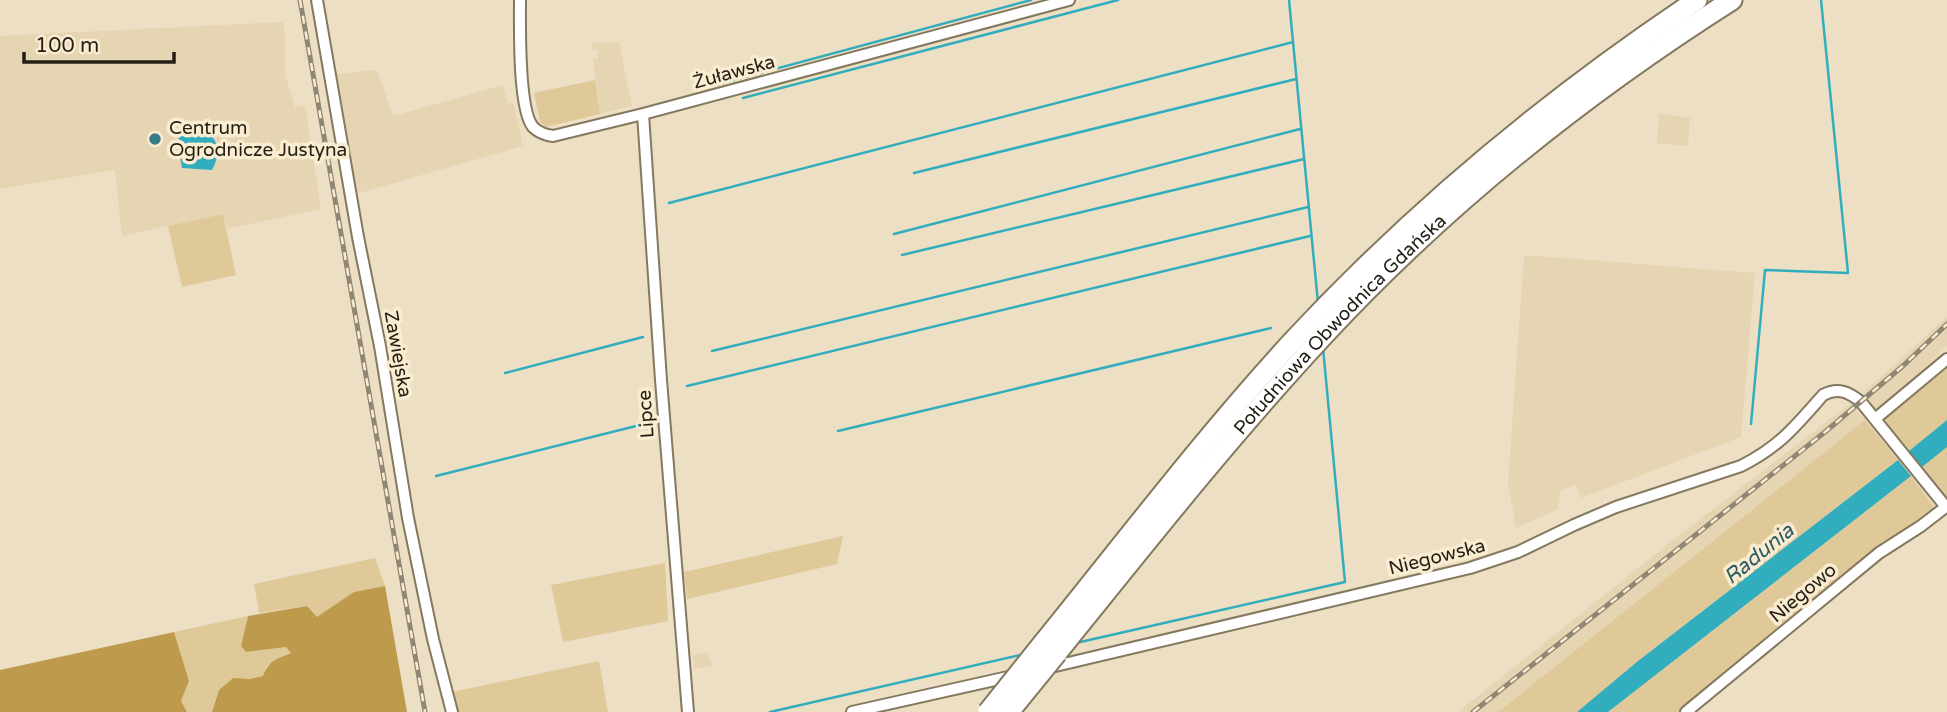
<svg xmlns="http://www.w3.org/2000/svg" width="1947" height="712" font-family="'Varela Round',sans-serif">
	<rect width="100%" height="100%" fill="#ecdfc4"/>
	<!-- built -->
	<path fill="#e6d5b3" d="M283,22l2,15v37l10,33 10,-2 16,104 -94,20 -4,-15 -101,22 -7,-66 -115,19v-153z
		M619,42l13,64 -32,8 -7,-55h5v-9h-6l-1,-7z
		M377,70l16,46 110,-31 5,18 5,-1 10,44 -167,48 -12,-64 2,-1 -9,-55z
		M1659,113l31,5 -2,28 -31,-3z
		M1524,255l231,18 -14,164 -160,61 -5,-13 -15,5 -3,19 -42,19 -8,-45z
		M1947,317v29l-18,18 -53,46 -13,-17z
		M1851,403l14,17 -367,292h-40l210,-168z
		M708,652l4,14 -18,3 -1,-14z"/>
	<!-- green -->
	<path fill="#e0c999" d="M595,80l5,34 -54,13 -6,-5 -6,-29z
		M223,214l13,61 -54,12 -14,-61z
		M1947,365v55l-38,31 -26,-33z
		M1865,420l33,40 -260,201 -61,51h-79z
		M1947,442v56l-25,-31z
		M1911,476l24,32 -59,45 -194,159h-74z
		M843,536l-6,28 -150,35 -3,-27z
		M375,558l10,28 -31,6 -37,26 -10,-12 -48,7 -5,-29z
		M665,563l3,58 -105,21 -12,-57z
		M248,616l-6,30 4,6 41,-5 5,6 -24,12 -5,11 -13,3h-18l-13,11 -7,22h-25l-6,-11 8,-20 -15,-49z
		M599,661l9,51h-151l-5,-20z"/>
	<!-- forest -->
	<path fill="#be9a4c" d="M385,586l22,126h-195l7,-22 14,-12 17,1 13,-3c7,-17 13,-16 28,-23l-5,-6 -40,5 -5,-6 7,-30 59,-10 10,11 37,-25z
		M174,632l15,49 -8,20 6,11h-187v-42z"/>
	<!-- water -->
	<path fill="#32adbe" d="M209,133c11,10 10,25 3,37l-30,-2 -4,-22 1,-10z
		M1947,420v27l-25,20 -13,-16z
		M1898,460l13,16 -303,236h-31l61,-51z"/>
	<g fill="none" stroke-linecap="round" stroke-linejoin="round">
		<!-- stream -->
		<path stroke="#32adbe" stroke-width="2.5" d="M1289,0l29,303
			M712,86l319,-86
			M743,98l375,-98
			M914,173l382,-94
			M669,203l624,-161
			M894,234l406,-105
			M902,255l402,-96
			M712,351l596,-144
			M505,373l138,-36
			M687,386l623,-150
			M1751,424l14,-154 83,3 -27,-273
			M838,431l433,-103
			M436,476l216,-54
			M1076,643l269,-61 -22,-234
			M770,712l255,-58"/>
		<defs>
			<path id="minor" d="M317,0l41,237 22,109 28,172 25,121 19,73
				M520,0c0,26 -2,109 13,127 6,6 12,8 20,9l90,-22 426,-114
				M643,114l18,266 27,332
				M1875,419l72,-60
				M1047,668l423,-100 48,-16 56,-27 42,-18 125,-41c38,-19 54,-39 82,-71 15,-8 26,-3 38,7l85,105
				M852,712l165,-37
				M1686,712l193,-159 42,-27 26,-20"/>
			<g id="motorway">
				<path d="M1044,642c81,-100 159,-203 246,-298 123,-133 257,-244 407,-344"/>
				<path id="s1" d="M1057,653c87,-108 173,-217 268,-319 120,-129 259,-240 407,-334"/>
			</g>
		</defs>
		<!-- minor casing -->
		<use href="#minor" stroke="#84785f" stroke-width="14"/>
		<!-- motorway casing -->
		<use href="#motorway" stroke="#84785f" stroke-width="23"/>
		<!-- minor -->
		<use href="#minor" stroke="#fff" stroke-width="10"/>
		<!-- motorway -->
		<use href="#motorway" stroke="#fff" stroke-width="19"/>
		<defs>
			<path id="rail" d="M300,0l125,712
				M1473,712l352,-280 79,-67 43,-41"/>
		</defs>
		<!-- rail casing -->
		<use href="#rail" stroke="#8f8673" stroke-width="5"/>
		<!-- rail -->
		<use href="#rail" stroke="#faecd0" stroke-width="2.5" stroke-dasharray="8" stroke-linecap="butt"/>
		<defs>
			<path id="motorway-bridge" d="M988,712l56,-70
				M1009,712l48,-59"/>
		</defs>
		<!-- motorway-bridge casing -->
		<use href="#motorway-bridge" stroke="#84785f" stroke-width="23" stroke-linecap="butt"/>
		<!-- motorway-bridge -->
		<use href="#motorway-bridge" stroke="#fff" stroke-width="19"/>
	</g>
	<!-- markers -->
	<circle fill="#367d88" stroke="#faecd0" stroke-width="2.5" cx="155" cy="139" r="7"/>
	<g text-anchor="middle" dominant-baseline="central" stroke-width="7" stroke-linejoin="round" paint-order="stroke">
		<!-- street labels -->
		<g font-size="19" fill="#241f15" stroke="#faecd0">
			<text transform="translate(734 72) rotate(-15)">Żuławska</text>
			<text stroke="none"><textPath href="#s1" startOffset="434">Południowa Obwodnica Gdańska</textPath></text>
			<text transform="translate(398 354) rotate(80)">Zawiejska</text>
			<text transform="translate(646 414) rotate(-94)">Lipce</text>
			<text transform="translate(1437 557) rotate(-14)">Niegowska</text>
			<text transform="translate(1803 593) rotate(-40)">Niegowo</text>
		</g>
		<!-- poi labels -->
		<g font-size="19" fill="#241f15" stroke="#faecd0" text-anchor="start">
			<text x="169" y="128">Centrum<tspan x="169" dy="22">Ogrodnicze Justyna</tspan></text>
		</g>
		<!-- water labels -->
		<g font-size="21" font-style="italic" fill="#2c5d65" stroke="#faecd0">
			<text transform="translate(1759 554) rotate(-39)">Radunia</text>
		</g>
	</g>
	<!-- scale -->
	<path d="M24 52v10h150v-10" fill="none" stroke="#241f15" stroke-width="3.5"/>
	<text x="35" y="52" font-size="21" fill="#241f15" stroke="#faecd0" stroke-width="5" paint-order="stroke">100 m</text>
</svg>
